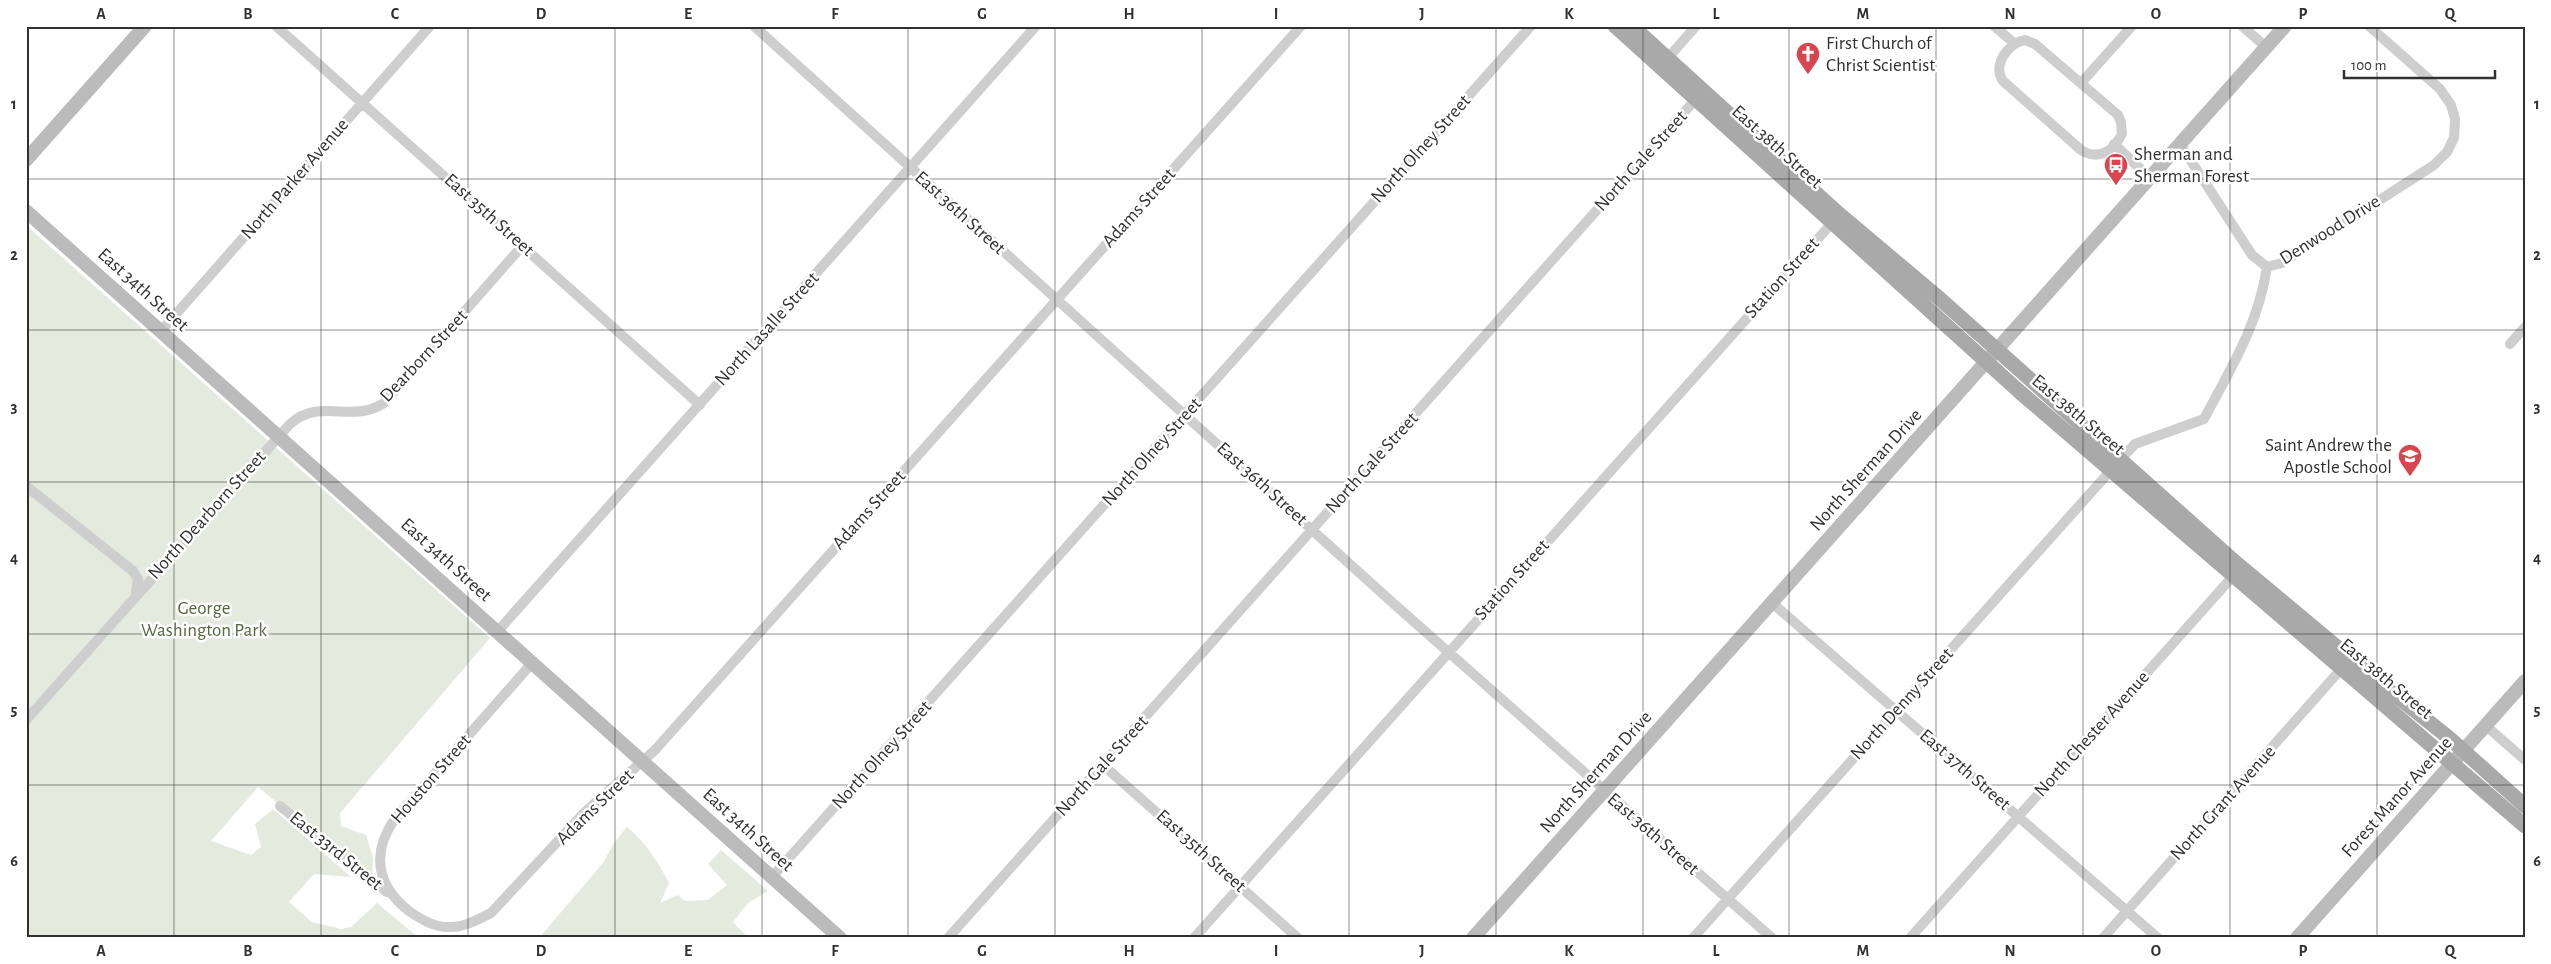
<svg xmlns="http://www.w3.org/2000/svg" width="2551" height="964" font-family="'Alegreya Sans',sans-serif">
	<rect width="100%" height="100%" fill="#fff"/>
	<!-- green -->
	<path fill="#e4eade" d="M26,225l464,413 -150,175 1,13 25,9 7,23 -1,23 -114,-94 -47,54 40,14 10,-8 -6,-23 18,-15 78,68 -37,-3 -25,28 23,20 29,7 10,-2 26,-24 42,35h-393z
		M627,827c19,16 30,33 42,56l-9,20 18,-8 7,6 23,-1 19,-15 -19,-21 13,-14 47,41 -20,12 -15,19 15,16h-209l64,-75 11,-20z"/>
	<g fill="none" stroke-linecap="round" stroke-linejoin="round">
		<!-- street -->
		<path stroke="#cecece" stroke-width="10" d="M276,26l424,379
			M754,26l640,578 378,334
			M1994,26l20,17
			M2242,26l24,21
			M2025,40l10,4 83,71 3,7 1,12c-9,17 -23,27 -41,16l-78,-69c-11,-16 5,-38 22,-41z
			M1667,59l29,-33
			M2081,83l51,-57
			M2114,144l36,34
			M2180,144l72,111 15,12
			M2267,267l15,-4 152,-98 13,-13 7,-14 1,-19 -4,-14 -11,-16 -71,-63
			M161,331l269,-305
			M2510,344l15,-17
			M2120,460l15,-16 69,-25c27,-51 54,-93 63,-152
			M26,486l107,85 5,8 -2,14
			M1772,603l386,335
			M497,632l539,-606
			M532,663l-138,157c-23,34 -17,66 15,91 13,9 26,17 42,16 14,0 28,-8 40,-14l94,-101 70,-62 646,-724
			M26,720l264,-296c30,-27 62,0 94,-21l139,-158
			M2485,725l40,35
			M1103,765l195,173
			M280,806l107,86
			M772,877l759,-851
			M948,938l747,-838
			M1194,938l638,-715
			M1693,938l419,-469
			M1910,938l324,-363
			M2103,938l239,-270"/>
		<!-- secondary -->
		<path stroke="#bbb" stroke-width="14" d="M26,160l119,-134
			M26,211l814,727
			M1473,938l812,-912
			M2297,938l228,-257"/>
		<!-- primary -->
		<path stroke="#a9a9a9" stroke-width="15" d="M1615,26l406,367 504,433
			M1632,26l207,188 101,85 295,263 140,117 73,58 77,69"/>
	</g>
	<!-- grid -->
	<path fill="none" stroke="#313131" stroke-width="1" stroke-opacity="0.55" d="M174,26v912M321,26v912M468,26v912M615,26v912M762,26v912M908,26v912M1055,26v912M1202,26v912M1349,26v912M1496,26v912M1643,26v912M1789,26v912M1936,26v912M2083,26v912M2230,26v912M2377,26v912M26,179h2499M26,330h2499M26,482h2499M26,634h2499M26,785h2499"/>
	<!-- icons -->
	<defs>
		<symbol id="church-pin" viewBox="-11 -11 22 30"><path d="M0 17L-7.5 6A9.5 9.5 0 1 1 7.5 6Z" fill="#d7454e" stroke="#fff"/><path d="M-1.2-6h2.4v3.5h3.3v2.4h-3.3V6h-2.4V-.1h-3.3v-2.4h3.3Z" fill="#fff"/></symbol>
		<symbol id="bus-pin" viewBox="-11 -11 22 30"><path d="M0 17L-7.5 6A9.5 9.5 0 1 1 7.5 6Z" fill="#d7454e" stroke="#fff"/><path d="M-5-6H5V4H4V6H2V4H-2V6H-4V4H-5ZM-3.5-4V0h7V-4ZM-3.5 1.2v1.5H-2V1.2ZM2 1.2v1.5H3.5V1.2Z" fill="#fff"/></symbol>
		<symbol id="school-pin" viewBox="-11 -11 22 30"><path d="M0 17L-7.5 6A9.5 9.5 0 1 1 7.5 6Z" fill="#d7454e" stroke="#fff"/><path d="M0-5L7-2L0 1L-7-2ZM-4 1L0 2.5L4 1V4Q0 6-4 4Z" fill="#fff"/></symbol>
	</defs>
	<g fill-rule="evenodd">
		<use href="#church-pin" x="1794" y="40" width="28" height="38"/>
		<use href="#bus-pin" x="2102" y="151" width="28" height="38"/>
		<use href="#school-pin" x="2396" y="442" width="28" height="38"/>
	</g>
	<g text-anchor="middle" dominant-baseline="central" stroke-width="5" stroke-linejoin="round" paint-order="stroke">
		<!-- poi labels -->
		<g font-size="19" fill="#313131" stroke="#fff" text-anchor="start">
			<text x="1826" y="43">First Church of<tspan x="1826" dy="22">Christ Scientist</tspan></text>
			<text x="2134" y="154">Sherman and<tspan x="2134" dy="22">Sherman Forest</tspan></text>
			<text x="2392" y="445" text-anchor="end">Saint Andrew the<tspan x="2392" dy="22">Apostle School</tspan></text>
		</g>
		<!-- street labels -->
		<g font-size="19" fill="#313131" stroke="#fff">
			<text transform="translate(1777 147) rotate(42)">East 38th Street</text>
			<text transform="translate(1421 149) rotate(-48)">North Olney Street</text>
			<text transform="translate(1641 161) rotate(-48)">North Gale Street</text>
			<text transform="translate(295 179) rotate(-49)">North Parker Avenue</text>
			<text transform="translate(1139 208) rotate(-48)">Adams Street</text>
			<text transform="translate(960 213) rotate(42)">East 36th Street</text>
			<text transform="translate(489 215) rotate(42)">East 35th Street</text>
			<text transform="translate(2330 230) rotate(-32)">Denwood Drive</text>
			<text transform="translate(1782 278) rotate(-48)">Station Street</text>
			<text transform="translate(143 290) rotate(42)">East 34th Street</text>
			<text transform="translate(767 329) rotate(-48)">North Lasalle Street</text>
			<text transform="translate(424 356) rotate(-47)">Dearborn Street</text>
			<text transform="translate(2078 415) rotate(40)">East 38th Street</text>
			<text transform="translate(1152 452) rotate(-48)">North Olney Street</text>
			<text transform="translate(1372 463) rotate(-48)">North Gale Street</text>
			<text transform="translate(1866 470) rotate(-48)">North Sherman Drive</text>
			<text transform="translate(1262 484) rotate(42)">East 36th Street</text>
			<text transform="translate(869 510) rotate(-48)">Adams Street</text>
			<text transform="translate(207 515) rotate(-48)">North Dearborn Street</text>
			<text transform="translate(446 560) rotate(42)">East 34th Street</text>
			<text transform="translate(1512 580) rotate(-48)">Station Street</text>
			<text transform="translate(2386 679) rotate(40)">East 38th Street</text>
			<text transform="translate(1902 704) rotate(-48)">North Denny Street</text>
			<text transform="translate(2092 734) rotate(-48)">North Chester Avenue</text>
			<text transform="translate(882 755) rotate(-48)">North Olney Street</text>
			<text transform="translate(1102 766) rotate(-48)">North Gale Street</text>
			<text transform="translate(1965 770) rotate(41)">East 37th Street</text>
			<text transform="translate(1596 772) rotate(-48)">North Sherman Drive</text>
			<text transform="translate(431 779) rotate(-49)">Houston Street</text>
			<text transform="translate(2397 797) rotate(-48)">Forest Manor Avenue</text>
			<text transform="translate(2223 803) rotate(-48)">North Grant Avenue</text>
			<text transform="translate(595 807) rotate(-44)">Adams Street</text>
			<text transform="translate(748 830) rotate(42)">East 34th Street</text>
			<text transform="translate(1653 834) rotate(41)">East 36th Street</text>
			<text transform="translate(336 851) rotate(39)">East 33rd Street</text>
			<text transform="translate(1201 851) rotate(42)">East 35th Street</text>
		</g>
		<!-- park labels -->
		<g font-size="19" fill="#546a42" stroke="#fff">
			<text x="204" y="608">George<tspan x="204" dy="22">Washington Park</tspan></text>
		</g>
	</g>
	<!-- border -->
	<rect width="2551" height="964" fill="none" stroke="#ffffff" stroke-width="55"/>
	<!-- scale -->
	<path d="M2344 70v8h151v-8" fill="none" stroke="#313131" stroke-width="2.5"/>
	<text x="2351" y="70" font-size="15" fill="#313131" stroke="#ffffff" stroke-width="4" paint-order="stroke">100 m</text>
	<rect x="28" y="28" width="2496" height="908" fill="none" stroke="#313131" stroke-width="2"/>
	<g font-size="16" text-anchor="middle" font-weight="bold" fill="#313131">
		<text x="101" y="19">A</text>
		<text x="248" y="19">B</text>
		<text x="395" y="19">C</text>
		<text x="541" y="19">D</text>
		<text x="688" y="19">E</text>
		<text x="835" y="19">F</text>
		<text x="982" y="19">G</text>
		<text x="1129" y="19">H</text>
		<text x="1276" y="19">I</text>
		<text x="1422" y="19">J</text>
		<text x="1569" y="19">K</text>
		<text x="1716" y="19">L</text>
		<text x="1863" y="19">M</text>
		<text x="2010" y="19">N</text>
		<text x="2156" y="19">O</text>
		<text x="2303" y="19">P</text>
		<text x="2450" y="19">Q</text>
		<text x="14" y="109">1</text>
		<text x="2537" y="109">1</text>
		<text x="14" y="260">2</text>
		<text x="2537" y="260">2</text>
		<text x="14" y="412">3</text>
		<text x="2537" y="412">3</text>
		<text x="14" y="563">4</text>
		<text x="2537" y="563">4</text>
		<text x="14" y="715">5</text>
		<text x="2537" y="715">5</text>
		<text x="14" y="866">6</text>
		<text x="2537" y="866">6</text>
		<text x="101" y="956">A</text>
		<text x="248" y="956">B</text>
		<text x="395" y="956">C</text>
		<text x="541" y="956">D</text>
		<text x="688" y="956">E</text>
		<text x="835" y="956">F</text>
		<text x="982" y="956">G</text>
		<text x="1129" y="956">H</text>
		<text x="1276" y="956">I</text>
		<text x="1422" y="956">J</text>
		<text x="1569" y="956">K</text>
		<text x="1716" y="956">L</text>
		<text x="1863" y="956">M</text>
		<text x="2010" y="956">N</text>
		<text x="2156" y="956">O</text>
		<text x="2303" y="956">P</text>
		<text x="2450" y="956">Q</text>
	</g>
</svg>
